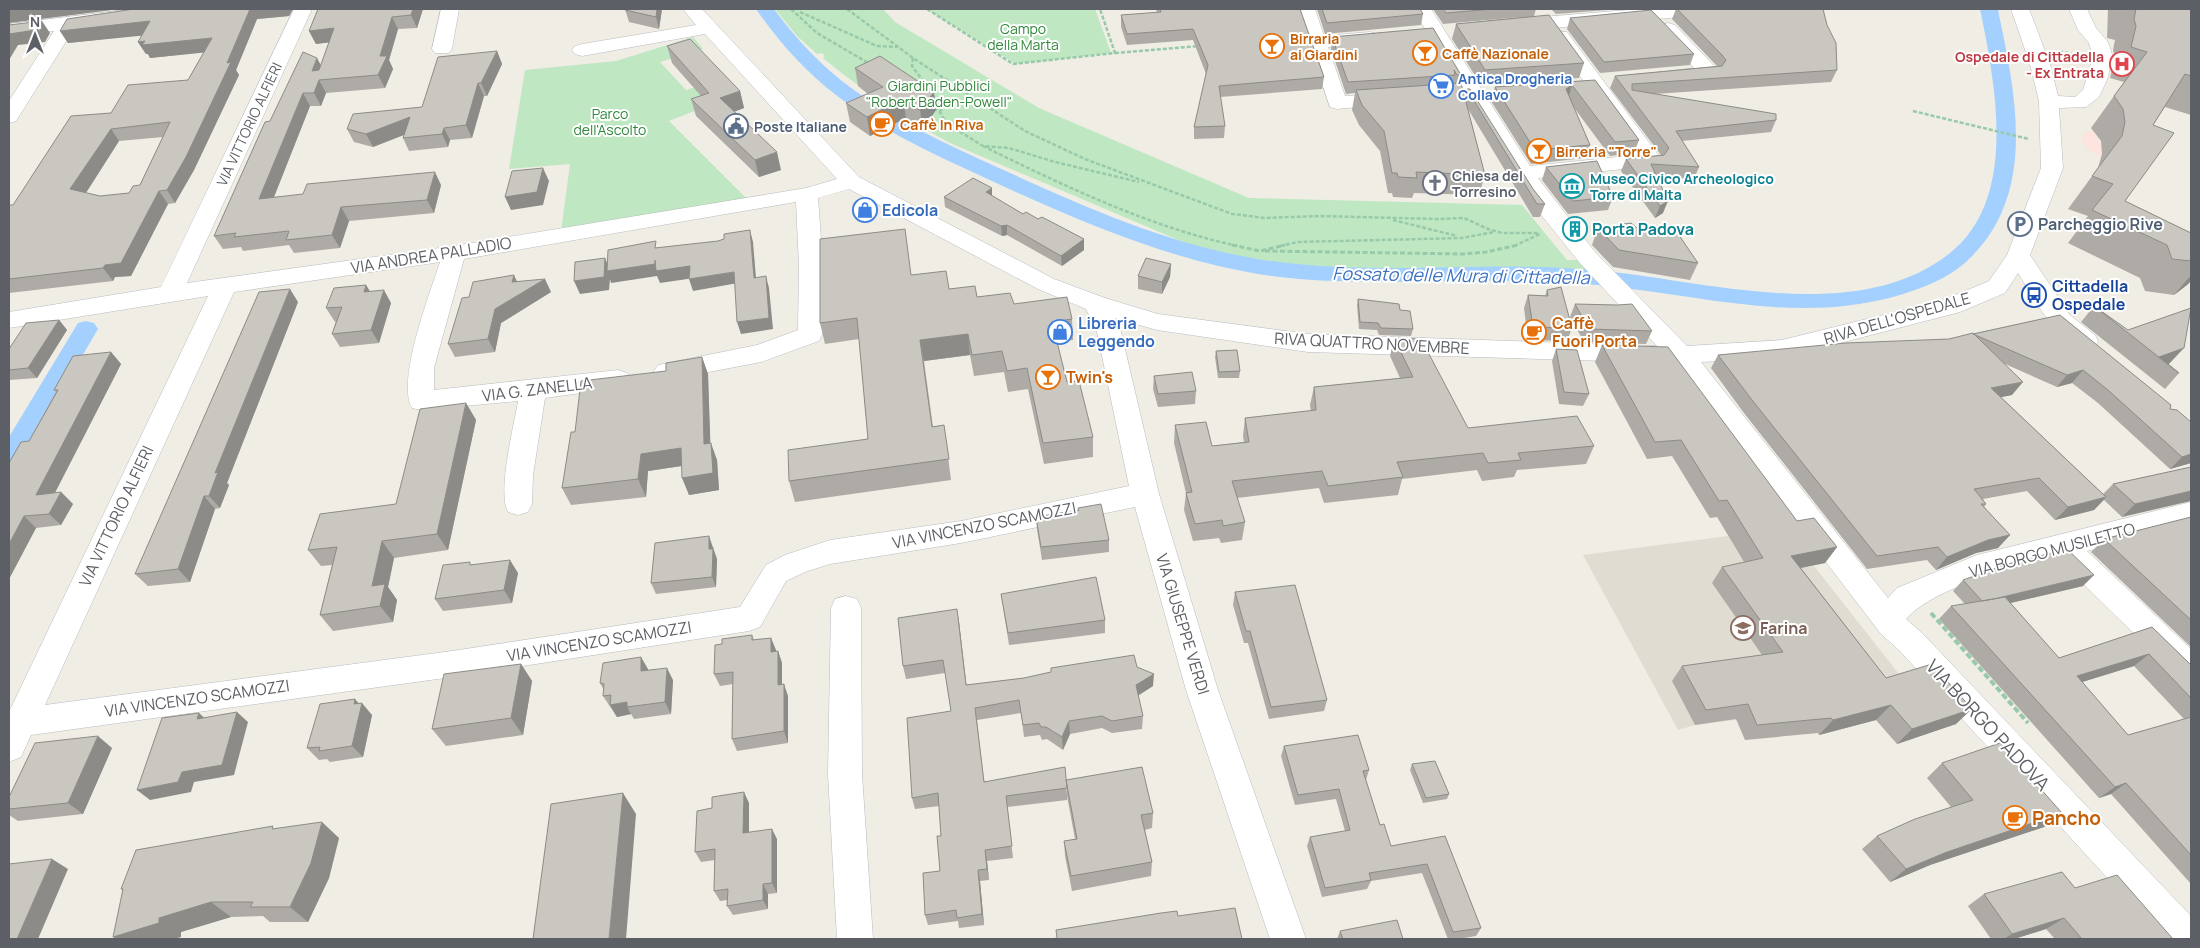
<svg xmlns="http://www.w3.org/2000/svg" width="2200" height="948" font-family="Manrope,sans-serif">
	<rect width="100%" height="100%" fill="#efede4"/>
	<!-- education -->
	<path fill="#dfddd2" d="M1728,536l22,36 64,-6 92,117 -104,28 -107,14 -17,5 -95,-175z"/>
	<!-- medical -->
	<path fill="#fde4df" d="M2092,129l10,17 -1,12 -14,-9 -5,-7 1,-8z"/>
	<!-- green -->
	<path fill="#bfe8c2" d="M775,9h108l12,13 144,86 210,90 273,7 45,55h14l11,10 -254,-1 -79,-6 -62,-15 -247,-105c-45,-24 -87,-52 -127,-85l2,-2 -3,-3 -5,1 -19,-17z
		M927,9h168l16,44 -95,11z
		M693,37l10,12 -43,13 26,28 38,-12 16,15 -71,28 80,80 -188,31 9,-68 -61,5 16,-99 91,-9z"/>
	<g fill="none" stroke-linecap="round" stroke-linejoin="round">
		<!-- canal -->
		<path fill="#a4d0ff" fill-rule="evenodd" d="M756,9h18c23,31 48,58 80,81 47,34 101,58 154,82 92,42 187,83 289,92 98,10 199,-3 297,6 107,9 262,58 356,-17 69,-55 45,-170 30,-244h18l1,6c17,81 38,179 -30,244 -20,20 -49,30 -76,38 -102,27 -195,-3 -296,-12 -99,-10 -199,2 -298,-6 -107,-9 -209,-53 -305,-97 -54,-25 -111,-50 -158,-87 -32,-25 -57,-53 -80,-86z
			M86,321l8,2 4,6 -80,136 -9,3v-31l69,-114z"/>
		<defs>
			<path id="minor" d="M133,9h44l-2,4 -7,2 -94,14 -58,92 -7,2v-22l45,-70 -45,5v-12z
				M294,9h18l-125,274 267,-37 352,-58 31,-9 -132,-145 -123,22 -7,-2 -3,-4 3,-4 7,-2 114,-19 -13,-16h19l157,168 195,102 51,19 53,16 150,20 349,12 -78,-84 -49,-61 -117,-192h18l99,157 107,-11 -86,-119 2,-4h14l95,128 -3,5 -8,1 -113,12 57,74 92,94 95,-6 162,-40 45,-19 18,-26 34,-87 -2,-67 -9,-37 -19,-55h18l21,55 8,32 17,1 8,-7 10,-33 -4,-14 -11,-13 -9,-21h18l9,19 12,14 5,15 -6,23 -8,17 -13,10 -27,1 4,60 -33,87 40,60 25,20 3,6 -3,6c-33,9 -62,-51 -77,-74l-13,20 -45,19 -178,46 -81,4 187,236 9,-10 80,-33 214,-53v22l-104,27 104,98v33l-11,-3 -123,-121c-46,12 -118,26 -151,61l16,14 269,283v23h-28l-263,-288 -19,-17 -207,-271 -366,-11 -151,-22 -42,-12 6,14 38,162 59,196 88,249h-36l-84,-249 -51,-183 -174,36 -131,21 -25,8 -19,9 -26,46 -11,4 -297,46 -421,58 -10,22 -12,5v-50l199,-416 -199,32v-16l152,-25zM849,189l189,100 48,20 11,23 32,154 -168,35 -131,19 -45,15 -19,10 -26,42 -288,44 -407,54 189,-413 206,-30c-10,31 -44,119 -28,146l9,2 97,-9c-4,25 -21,90 -10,111l10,3 10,-3 4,-8 1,-29 12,-77 73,-10 9,-3 4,-6 -4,-6 -9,-3 -184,20v-22l30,-109 332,-57 3,64 -1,64 -41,15 -99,20 -4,6 4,6 9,3 94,-18 58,-21 3,-6 1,-69 -5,-68z
				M441,9h18l-7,40 -3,4h-14l-3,-4z
				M1297,9h18l9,27 46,-4 7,2 2,4 -2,4 -49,5 17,49 46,-3 7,2 3,4 -3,4 -61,6 -7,-2z
				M1641,9h71l-2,4 -7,2 -186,16 -7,-2 -2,-4 2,-4 7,-2z
				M1668,23l7,2 41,43 3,4 -3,4 -37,5 -7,-2 -3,-4 3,-4 22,-3 -35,-39 2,-4z
				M846,596l11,3 4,9 1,166 11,165h-36l-9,-165 3,-166 4,-9z"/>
		</defs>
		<!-- minor casing -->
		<use href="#minor" stroke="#b9bbc0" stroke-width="1"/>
		<!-- path-far2 -->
		<path stroke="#97c9aa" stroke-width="2.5" stroke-dasharray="4 2" stroke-linecap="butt" d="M791,9l26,24 53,31
			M847,9l66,49 112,73 60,28 147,55 32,4 55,-2 119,3 26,-1 24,11 14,4h38
			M927,9l86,55 102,-11 -15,-44
			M800,12l77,34 20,1
			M2059,51l21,5
			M1115,53l84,-7
			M913,58l-1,8 17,23
			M932,94l10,13 -2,5
			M934,108l6,4 6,11 37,23 26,2 46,14 84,20
			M1913,111l116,28
			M983,146c79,39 169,82 255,100
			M1393,220l64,16
			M1280,246l18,-4 164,-4 32,-6
			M1514,246l26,-12"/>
		<!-- path-far1 -->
		<path stroke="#97c9aa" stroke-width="3" stroke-dasharray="5 2.5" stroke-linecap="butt" d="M1232,245l28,6 25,-6
			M1265,251l198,3 23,-2 32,-7"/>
		<!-- path -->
		<path stroke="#97c9aa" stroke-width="4" stroke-dasharray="6 3" stroke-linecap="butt" d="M1931,613l97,110"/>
		<!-- minor -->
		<use href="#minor" fill="#fff" fill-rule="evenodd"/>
	</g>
	<!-- wall -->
	<path fill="#aeaba6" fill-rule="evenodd" d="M134,9h159l-4,7 -32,3 -21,51 3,5 -45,95 -19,33 -7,1 -37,72 -16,1 -2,4 -104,12v-88h4l98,-92 77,-33 16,-28 -54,6 -2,-4h-2l-8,-12 4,-7 -74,8 -8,-12zM163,137l-23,48 -11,8 -29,3 -14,-3 33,-52z
		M318,9h105l-6,19 -19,1 -9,31 4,9 -8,19 -59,5 -5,13h-11l-36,91 167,-12 -7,28 -85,8 -9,27 -46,5 -5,-8 -46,6 -2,-4 -18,2 -9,-13 56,-115 51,-56 8,-23 -13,2 -7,-13z
		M625,9h37l-3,20 -30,-7z
		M1156,9h144l24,68 -2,12 -102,8 5,29 -1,12 -30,1v-12l12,-53 -13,-34 -66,5 -6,-18v-12l36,-2z
		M1317,9h103l3,5 -2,11 -96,9z
		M1433,9h103l-2,7 50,47 -5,15 -98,7 -29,-46 4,-15 65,-7 -78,7z
		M1551,9h69l-64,5z
		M1676,9h165l-1,1h-17l14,60 -6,12 -177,12 122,26 -5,12 -89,9 17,26 -5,12 -37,-2 6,36 -8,5 -34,-47 5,-12 35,-4 -51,-67 5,-12 102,-10 -45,-47z
		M2108,9h83v106l-26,-8 -12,18 -28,76 66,32v48l-4,4 -13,10 -29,-4 -5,-13 -72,-35 20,-27 -20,-7 30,-41 4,-14 -1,-13 -10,-13 33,-46 -14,-4 5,-21 -2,-7 2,-10 -8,-2z
		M1570,18l124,36 -4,11 -90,8 -33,-44z
		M1433,28l28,47 -2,8 6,14 2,-8 66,100 12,15 -5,13h-7l-65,-108 17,66 -6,20 -65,-2 -2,5 -19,-1 -1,-4h-4l-8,-42 -21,-26 -7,-15 3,-17 -9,1 -15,-45 1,-12z
		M667,46l73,45 4,17 -10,4 47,58 -22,7 -63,-61 -5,-17 10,-3 -29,-33z
		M497,51l5,13 -15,32h-3l-12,42 -22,2 -2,7 -39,4 -6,-13 1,-3 -31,12 -19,-5 -7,-13 75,-22z
		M855,68l81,42 -13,19 -17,-11 -36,18 -20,-14 -4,-19 22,-9 -10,-8z
		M1595,80l44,60 -5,13 -24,3 -38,-51 18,40 -5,13 -54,6 -40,-63 4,-14z
		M1546,167l67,30 -5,13 -40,4 -26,-34z
		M992,196l92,54 -22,16 -55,-31 -5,1 -57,-29 -1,-10z
		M1598,228h39l61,35 -8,17 -77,-13 -21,-22z
		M1171,264l-1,13 -8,17 -24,-5v-13z
		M912,275l37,14 28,8 37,7 58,15 1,21 -16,2 10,40 26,55v20l-49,7 -16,-75 -20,3 -4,-20 -30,4 -4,-21 -46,6 9,66 11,-2 7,55 -156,22 -6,-21 79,-42 -9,-100 -34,5 -5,-21z
		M517,281l34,11 -50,31 -6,29 -40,5 -7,-13 21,-47z
		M366,285l4,7 21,11 -12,40 -39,4 -8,-13 4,-13 -1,1 -9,-14z
		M1547,290l25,38 -5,13 -39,-1 -4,-32 4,-13 17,1z
		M1358,299l42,11 13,19 -2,7 -32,-1 -2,-5 -18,-1 -2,-24z
		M298,302l-71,181 2,2 -9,23 -5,1 -25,73 -42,4 -13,-12z
		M1575,304l77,27 -6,13 -62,-2 -14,-25z
		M2094,306l75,58h-1l11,9 -14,16 -84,-67z
		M2060,315l110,94 21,54 -21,6 -72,-66 -26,-20 -15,4 -52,-23 7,31 -11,2 102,97 10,-10 78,-17 -69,50 -18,-17 -10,10 -39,10 -28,-29 -44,8 3,5 -2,3 26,28 -12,13 -22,5 -40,17 -9,-10 -60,9 -123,-156 -33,-45 7,-13 231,-16z
		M59,320l8,10 -30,48 -28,2v-31z
		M1394,338l74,90 126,18 -8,18 -69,6 -3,7 -32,4 -5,-11 -75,9 -4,16 -74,8 -5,-15 -82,10 8,24 -3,18 -21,3 -2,-5 -26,3 -9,-31 2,-17 -12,-50 1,-18 37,21 32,-4 -1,-6 2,-18 66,-7 -1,-6 4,-18 86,-9 -10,-22z
		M1602,345l195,176 40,26 -12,16 -24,5 85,110 70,46 -59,20 -21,-24 -57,15 -1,-2 -73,7 -9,-21 -41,6 -23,-44 10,-15 80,-11 -50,-72 10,-16 22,-5 -27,-45 -7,1 -38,-62 -25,3 -52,-97z
		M1556,349l33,45 -6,12 -24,-2 -7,-43z
		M1216,351l24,20 -1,7h-21l-3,-21z
		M111,352l10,12 -66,129 6,-1 12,12 -12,21 -25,3 -27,51 20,-138 27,-49 -2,-2z
		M702,357l6,17 2,69 7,17 2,30 -30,5 -7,-29 -34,5 -2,26 -75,8 -9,-17 13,-56 91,-61z
		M1154,376l42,15 -1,13 -37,3 -5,-18z
		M466,403l10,17 -28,130 -54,8 -6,29 9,13 -4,22 -60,9 -13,-16 12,-50 -11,1 -13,-16 88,-46z
		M1078,508l31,32v12l-67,8 -5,-31 -1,-12 42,-7z
		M2191,517v130l-100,-95 13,-13z
		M714,547l-1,2 4,10 -1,28 -60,7 -5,-11z
		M472,565l46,8 -6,30 -69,8 -8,-12z
		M1963,580l120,6 -73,17 49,55 93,-31 39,38v219l-80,-90 -12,4 -160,-179 12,-13 14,-2 -12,-13zM2134,666l50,53 -56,16 -46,-53z
		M1235,592l92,108 -3,11 -55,8 -21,-76h-4l-11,-38z
		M1001,594l104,26v13l-96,12z
		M959,622l7,63 58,-7 27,-6v-4l86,-1 16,19 -15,10 5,20 -1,13 -30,4 -10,-5 -32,6 -7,16 -16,-11 -5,1 -2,-5 -16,2 -3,-24 -44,7 7,61 83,7v12l-60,7 6,51 -26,3 2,19 -9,1 4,44 -25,3 -1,-7 -30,4 -3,-10 15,-44 1,-35 -2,-30 -24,3 -3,-11 39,-87 -6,-38 -39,6 -3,-13z
		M752,635l2,5 17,-2 5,14 2,-1 4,12v22l6,11v47l-51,8 -5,-12 1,-55 -13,2 -6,-12 8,-30z
		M521,664l11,17 -9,54 -77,11 -14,-17z
		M648,669v1l25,10 -2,34 -37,5 -3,-5 -14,3 -14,-21 1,-6 -4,-7z
		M359,704l13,11 -9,42 -33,5 -3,-3 -8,1 -12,-12z
		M1284,746l85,24 -3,10 14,45 11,21 54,-10 36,92 -5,8 -18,3h-10l-26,-66 -51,8 -4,8 -45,8 -15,-51 3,-9 35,-6 -9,-32 -41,6 -14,-49z
		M112,748l-29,66 -65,7 -9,-6v-18z
		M1942,763l120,50 -18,14 -114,38 -40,17 -28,-33 15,-13 74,-29 -24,-29z
		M1412,764l37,30 -2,5 -24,4 -13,-33z
		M1066,780l87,33 -1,15 -7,2 7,32 -1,14 -79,15 -7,-35 -1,-15 11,-2 -8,-43z
		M749,803v29l28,7v54l-9,1v15l-35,6 -6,-9v-6l-7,1 -6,-10 1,-31 -14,2 -6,-10z
		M275,829l64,9 -10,40 -21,44h-38l-7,-6 -32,1 -50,15v5l-60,-48z
		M2075,888l98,51h-118l-9,-10 -32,10h-23l-23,-33 16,-12z
		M1340,931l63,8h-66z"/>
	<!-- shaded-wall -->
	<path fill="#8d8b87" d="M9,9h111l-111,14z
		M250,9h43l-4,7 -32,3 -21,51 3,5 -45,95 -19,33 -8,-13 60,-127z
		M413,9h10l-6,19 -6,-13z
		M657,9h5l-3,20 -3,-12z
		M392,17l6,12 -9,31 4,9 -8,19 -7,-13 2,-19z
		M42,21l8,12 -5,9 -27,3 -9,15v-27z
		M150,21l8,13 -90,9 -8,-12z
		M334,28l7,13 -25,3 -7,-13z
		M212,38l7,13 -69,7 -2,-4h-2l-8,-12z
		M497,51l5,13 -15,32 -6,-13z
		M317,58l7,13 -5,9 7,13 -5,13 -7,-13 -2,-22z
		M478,83l6,13 -12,42 -6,-13z
		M1572,85l-4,14 -2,-10z
		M740,91l4,17 -19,7 -5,-17z
		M934,92l2,18 -13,19 -3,-19z
		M303,93l7,13 -42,106 -9,-13z
		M903,99l3,19 -36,18 -3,-19z
		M410,117l6,13 -43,17 -7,-13z
		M444,128l6,12 -2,7 -6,-13z
		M111,129l8,12 -39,61 -10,-13z
		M777,152l4,18 -22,7 -4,-17z
		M543,168l6,13 -6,24 -32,5 -6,-13z
		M435,172l6,13 -7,28 -7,-13z
		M992,188v10l-6,-6z
		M159,191l9,13 -37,72 -16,1 -2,4 -10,-13z
		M1668,201l-5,12 -8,5 5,-12z
		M341,207l8,14 -9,27 -8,-13z
		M1007,225v10l-5,1 -1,-10z
		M750,230l3,12 4,48 -3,-12z
		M1084,239v11l-22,16 -1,-10z
		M605,258l5,12 45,-6 35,2 4,12 -34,5 -3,-7 -46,7 -1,-4 -1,11 -29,4 -6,-13z
		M1171,264l-1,13 -8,17v-12z
		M734,272l4,11 -45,8 -4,-12z
		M514,275l6,13 -8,-6z
		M2191,275v6l-4,4 -13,10z
		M766,276l3,12 4,41 -32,5 -4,-12z
		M545,279l6,13 -50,31 -6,29 -7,-13 7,-30z
		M366,285l8,13 -10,-6z
		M290,289l8,13 -71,181 2,2 -9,23 -11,-12 6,-23z
		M384,290l7,13 -12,40 -8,-13z
		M59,320l8,10 -30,48 -9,-10z
		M968,334l2,21 -46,6 -4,-21z
		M2184,348l-15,16h-1l-10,-7z
		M111,352l10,12 -73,142 -12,-11z
		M702,357l6,17 3,87 -7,-17z
		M2083,370l-11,13 -15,4 10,-12z
		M2023,382l-11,13 -31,6 10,-13z
		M466,403l10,17 -28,130 -11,-16z
		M711,443l6,17 2,30 -30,5 -7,-17z
		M681,448l7,17 -40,6 -2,26 -8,-18 3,-25z
		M2191,454v9l-21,6 12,-12z
		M2191,491v10l-69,16 13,-13z
		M61,492l12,12 -12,21 -12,-11z
		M204,496l11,13 -25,73 -12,-13z
		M2106,497l-12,13 -39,10 13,-13z
		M24,516l12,12 -27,51v-35z
		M2010,535l-12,13 -22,5 -40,17 11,-13 41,-17z
		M709,536l8,23 -1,28 -4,-10 -3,-28z
		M382,541l12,17 -6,29 9,13 -4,22 -13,-16 -8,-20z
		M1837,547l-12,16 -45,9 11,-16z
		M510,560l8,13 -6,30 -8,-13z
		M2094,575l-11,11 -111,26 10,-10z
		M957,609l2,13 9,76 -2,-13z
		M771,638l5,12v14l-5,-12z
		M778,651l4,12v34l-4,-12z
		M2149,654l-15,12 -71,22 14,-12z
		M641,657l7,12 -1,14 -6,-12z
		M521,664l11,17 -9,54 -12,-17z
		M667,668l6,12 -2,34 -6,-12z
		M1154,674l-1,12 -18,11 1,-12z
		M784,684l4,12v47l-4,-12z
		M355,699l6,7 1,-3 10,12 -9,42 -11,-11 2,-42z
		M627,702v5l4,7 -14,3 -7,-12z
		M1891,705l-15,15 -57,15 14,-15z
		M1972,709l-16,15 -59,20 15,-15z
		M237,712l11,10 -14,53 -40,7 -3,10 -41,8 -13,-10 45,-18z
		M199,713l11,10 -13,-4z
		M1069,721l1,13 -7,16 -1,-13z
		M98,736l14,12 -29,66 -15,-11z
		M2126,783l-15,11 -12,4 16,-11z
		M744,792l5,11v41l-6,-11z
		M623,793l13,21 -10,125h-17z
		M2062,813l-18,14 -114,38 -40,17 16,-13 41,-17z
		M322,822l17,16 -10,40 -21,44 -18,-15z
		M772,829l5,10v54l-5,-10z
		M985,850l2,11 2,19 -2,-11z
		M52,859l16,10 -30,70h-21z
		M978,870l2,11 4,44 -2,-11z
		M763,884l5,10v15l-5,-9z
		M211,902l20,15 -50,15v5l-7,2h-57l-4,-2 46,-19z
		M2064,918l-18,11 -32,10h-10l8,-5z"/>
	<!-- building -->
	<path fill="#cac7c1" stroke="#8d8b87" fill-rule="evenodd" d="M134,9h116l-23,54 4,-1 -45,95 -19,33 -8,1 -38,72 -16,2 -2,3 -94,11v-74h4l58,-89 40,-3 17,-28 60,-5 24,-42 -70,7 3,-4 -7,1 12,-21 -90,10 7,-12zM170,122l-30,63 -7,1 -4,7 -29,3 -30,-7 41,-60z
		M318,9h95l-2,6 -19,2 -12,39h7l-9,19 -59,5 -5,13h-11l-44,106 44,-5 4,-10 128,-12 -8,28 -86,7 -9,28 -46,5 3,-9 -55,6 2,-4 -22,3 51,-114 5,-1 33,-69 14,6 -5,13 7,-1 15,-42 -25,3z
		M625,9h32l-1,8 -31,-7z
		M1160,9h140l24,68 -105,9 6,40 -31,1 14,-62 -15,-36 -66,5 -6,-19 40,-3z
		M1322,9h98l3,5 -96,9z
		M1443,9h50l-47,4z
		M1677,9h146l4,16 9,18 1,27 -205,14v6l144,24v6l-100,11 23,36 -48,-3 17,37 -8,5 -34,-47 38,-4 5,-7 -54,-72 107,-10 4,-6 -4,-5z
		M2134,9h57v67l-6,-2 -32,51 21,8 -49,68 66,32v28l-19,-2 -5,-14 -75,-35 21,-26 -21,-8 30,-40 3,-14 -2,-13 -9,-13 33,-44 -16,-5 5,-21 -2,-7 2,-10z
		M1651,10l43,44 -90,8 -34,-44z
		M1549,15l35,48 -99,7 -29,-46z
		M42,21l-6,9 -27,4v-9z
		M1433,28l28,47h-4l-3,-5 1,5 -107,7 -16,-45z
		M690,39l50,52 -20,7 57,54 -22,8 -64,-61 18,-6 -42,-47z
		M497,51l-16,32h-3l-12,42 -22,3 -2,6 -39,4 7,-21 -44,17 -19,-5 6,-15 69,-7 16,-50z
		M880,56l54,36 -14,18 -17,-11 -36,18 -21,-14 37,-16 -28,-19z
		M1595,80l44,60 -24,2 -43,-57 -6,4 24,56 -55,5 -40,-63z
		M1461,83l24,92 -69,-3 1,6 -19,-1 -1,-4h-5l-8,-42 -22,-26 -6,-15z
		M1467,89h3l63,100 12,15h-8z
		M1597,161l16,36 -40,4 -27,-34z
		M543,168l-6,24 -32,5 7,-26z
		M973,178l19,10 -6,4 37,22 3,-2 12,7 4,-2 42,22 -23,17 -54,-31 -6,1 -57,-29z
		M1631,223l6,5 35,-3 26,38 -79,-13 -21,-22z
		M905,229l6,46 35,-4 3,18 26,-3 2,11 33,-4 4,11 53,-7 5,22 -20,3 15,60 12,-1 14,56 -50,6 -16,-75 -20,3 -5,-20 -30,4 -4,-21 -48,6 12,87 12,-2 5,34 -160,22 -1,-31 80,-11 -11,-121 -37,5v-84z
		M750,230l4,48 12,-2 3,42 -32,4 -3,-50 -45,7 1,-13 -34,5 -1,-11v4l-48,7 1,-21 48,-9 -1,7 63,-7 6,-2v-5z
		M605,258l-1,19 -30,4 1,-19z
		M1146,258l25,6 -9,18 -24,-6z
		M514,275l-2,7 33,-3 -50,30 -7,30 -40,5 14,-46 7,-1 4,-15z
		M366,285l-2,7 20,-2 -13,40 -39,4 10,-27 -16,1 8,-20z
		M1561,287l11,41 -39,-1 -5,-32 20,1 -1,-6z
		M290,289l-75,184 3,-1 -9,24h-5l-26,73 -43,5 124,-282z
		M1358,299l41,5 1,6 10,1 3,18 -32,-1 -3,-5 -18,-1z
		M1575,304l42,1 15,-1 20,27 -63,-2z
		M2094,306l34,24 63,-22 -7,40 -25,9 20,16z
		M2060,315l111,90 -1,4 7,1 14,12v32l-9,3 -74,-67 -25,-20 -16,5 -94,-41z
		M59,320l-31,48 -19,2v-21l17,-26z
		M1973,333l50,49 -32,6 115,109 -38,10 -29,-29 -65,11 12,15h-5l29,31 -22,5 -41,17 -9,-10 -61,9 -125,-156 -34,-45 128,-12 103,-4z
		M1394,338l27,1 47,89 109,-12 17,30 -76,7 3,7 -33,3 -5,-10 -86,9 6,15 -75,9 -6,-15 -90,10 13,41 -22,4 -1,-6 -27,4 -9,-31 6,-1 -17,-67 31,-3 6,24 37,-4 -4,-24 71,-8 -2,-23 99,-10z
		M1602,345l66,2 129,174 17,-3 23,29 -46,9 95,122 46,-14 40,45 -60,20 -21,-24 -58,15 -2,-2 -74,7 -9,-21 -42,6 -24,-44 101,-14 -61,-85 41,-9 -36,-58 -8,1 -38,-61 -26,2z
		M1556,349l21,1 12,44 -25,-2z
		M1237,350l3,21 -21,1 -3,-21z
		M111,352l-75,143 25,-3 -12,22 -25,2 -15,28v-81l12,-21 8,-1 29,-51h-4l19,-34z
		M702,357l2,87 7,-1 2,30 -31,5 -1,-30 -40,6 -3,25 -76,9 9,-56h4l6,-51 85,-10v-8z
		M1192,372l4,19 -38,3 -4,-18z
		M466,403l-29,131 -55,7 -10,45 13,-2 -5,22 -60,9 17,-68 -29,3 12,-36 76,-10 24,-95z
		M2191,467v24l-56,13 -22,-20z
		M1101,504l8,36 -68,7 -5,-30 43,-7 -1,-2z
		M2191,517v103l-87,-81z
		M709,536v13h4l-1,28 -61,6 4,-40z
		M2067,549l27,26 -100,24 -12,2 -19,-21 45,-16z
		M510,560l-6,30 -69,9 8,-34 27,-3v3z
		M1096,577l9,43 -97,13 -7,-39z
		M1295,585l32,115 -56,7 -21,-76h-4l-11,-39z
		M2005,597l54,61 93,-31 39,38v33l-42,-44 -72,22 51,59 63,-18v138l-65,-72 -11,4 -164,-181z
		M957,609l9,76 58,-7 27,-6v-4l83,-13 3,12 17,7 -18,11 7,31 -31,5 -10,-5 -33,5 -7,16 -16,-10h-5l-2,-4 -16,2 -4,-25 -44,8 9,74 81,-15 2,21 -61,8 6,50 -27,4 2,19 -9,1 4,44 -25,4 -1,-8 -31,5 -2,-42 17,-2 -3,-35h4l-3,-43 -26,5 -5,-80 44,-7 -8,-51 -40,6 -5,-48z
		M752,635v5l19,-2v14l7,-1v34l6,-1v47l-52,8 1,-67 -19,2 1,-29 7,-1v-5z
		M641,657v14l26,-3 -2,34 -38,5v-5l-17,3 1,-10 -8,1 1,-12 -4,-1 3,-20z
		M521,664l-10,54 -79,11 12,-55z
		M355,699l-1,5 8,-1 -10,43 -33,5 1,-4 -13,1 13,-44z
		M237,712l-15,53 -40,7 -4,10 -41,8 25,-72 37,-5 -2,6z
		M1358,735l11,35 -6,1 17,54 4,-1 7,22 54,-10 36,92 -28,4 -26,-68 -58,9 2,7 -46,8 -15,-51 40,-7 -11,-41 -41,6 -14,-49z
		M98,736l-30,67 -59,6v-12l26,-54z
		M2000,743l62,70 -115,39 -41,17 -29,-33 38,-17 58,-19 -31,-37z
		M1435,761l14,33 -23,4 -14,-34z
		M1142,767l11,46 -12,2 11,47 -81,14 -7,-35 13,-2 -11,-59z
		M744,792l-1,41 29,-4v54l-9,1v16l-36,6 1,-17 -14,2 1,-42 -20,3 2,-41 15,-3v-11z
		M623,793l-14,146h-76l18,-135z
		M322,822l-11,41 -21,44h-40l3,-5h-42l-52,16v5l-46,14 10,-48h-2l15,-39 137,-24 -1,3z
		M52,859l-35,80h-8v-75z
		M2062,872l13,16 42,-13 56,64h-91l-18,-21 -52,16 -28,-40z
		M1235,908l7,31h-191l6,-1 -1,-8 105,-17 16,-2 1,5z
		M1397,920l6,19h-60l-3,-8z"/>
	<!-- icons -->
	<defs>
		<symbol id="bar-ring" viewBox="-11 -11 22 22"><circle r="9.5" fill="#fff" stroke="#e8710a" stroke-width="1.5"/><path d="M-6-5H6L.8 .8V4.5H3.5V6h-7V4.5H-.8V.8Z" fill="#e8710a"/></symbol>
		<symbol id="hospital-ring" viewBox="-11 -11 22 22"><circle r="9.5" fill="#fff" stroke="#e0444e" stroke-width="1.5"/><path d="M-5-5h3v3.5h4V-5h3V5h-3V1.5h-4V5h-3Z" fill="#e0444e"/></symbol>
		<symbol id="supermarket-ring" viewBox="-11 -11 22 22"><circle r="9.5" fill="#fff" stroke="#3f7fe0" stroke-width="1.5"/><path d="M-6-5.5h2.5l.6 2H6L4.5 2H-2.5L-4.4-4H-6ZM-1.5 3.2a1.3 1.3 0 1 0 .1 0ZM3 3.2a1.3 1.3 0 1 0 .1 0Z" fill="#3f7fe0"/></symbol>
		<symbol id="cafe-ring" viewBox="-11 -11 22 22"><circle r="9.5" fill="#fff" stroke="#e8710a" stroke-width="1.5"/><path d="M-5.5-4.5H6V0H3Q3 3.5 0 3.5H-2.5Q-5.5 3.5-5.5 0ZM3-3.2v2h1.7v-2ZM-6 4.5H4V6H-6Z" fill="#e8710a"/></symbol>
		<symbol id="civic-ring" viewBox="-11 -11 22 22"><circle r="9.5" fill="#fff" stroke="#5c6f8a" stroke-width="1.5"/><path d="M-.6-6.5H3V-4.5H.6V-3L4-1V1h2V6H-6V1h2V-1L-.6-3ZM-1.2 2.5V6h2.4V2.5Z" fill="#5c6f8a"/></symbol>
		<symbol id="church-ring" viewBox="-11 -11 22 22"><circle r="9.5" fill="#fff" stroke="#6b7280" stroke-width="1.5"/><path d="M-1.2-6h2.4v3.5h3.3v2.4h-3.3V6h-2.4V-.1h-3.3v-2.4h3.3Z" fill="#6b7280"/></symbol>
		<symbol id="museum-ring" viewBox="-11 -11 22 22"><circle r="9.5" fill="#fff" stroke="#0f9aa8" stroke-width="1.5"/><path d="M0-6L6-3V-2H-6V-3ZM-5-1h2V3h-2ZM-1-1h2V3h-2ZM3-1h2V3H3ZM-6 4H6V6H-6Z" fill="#0f9aa8"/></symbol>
		<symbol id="shop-ring" viewBox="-11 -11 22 22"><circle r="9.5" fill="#fff" stroke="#3f7fe0" stroke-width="1.5"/><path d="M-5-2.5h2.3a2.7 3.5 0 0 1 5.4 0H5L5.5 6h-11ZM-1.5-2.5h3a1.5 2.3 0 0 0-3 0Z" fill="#3f7fe0"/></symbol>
		<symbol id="parking-ring" viewBox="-11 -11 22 22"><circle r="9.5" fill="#fff" stroke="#5c6f8a" stroke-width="1.5"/><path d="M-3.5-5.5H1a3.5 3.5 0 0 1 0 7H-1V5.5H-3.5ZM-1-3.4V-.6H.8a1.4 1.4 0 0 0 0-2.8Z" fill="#5c6f8a"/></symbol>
		<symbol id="building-ring" viewBox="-11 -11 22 22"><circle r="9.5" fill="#fff" stroke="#0f9aa8" stroke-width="1.5"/><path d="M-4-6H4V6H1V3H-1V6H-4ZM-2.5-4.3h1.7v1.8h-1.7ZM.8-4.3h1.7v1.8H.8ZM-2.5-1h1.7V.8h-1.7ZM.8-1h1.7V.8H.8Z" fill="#0f9aa8"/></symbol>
		<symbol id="bus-ring" viewBox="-11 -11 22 22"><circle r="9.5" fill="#fff" stroke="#1a4fb4" stroke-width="1.5"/><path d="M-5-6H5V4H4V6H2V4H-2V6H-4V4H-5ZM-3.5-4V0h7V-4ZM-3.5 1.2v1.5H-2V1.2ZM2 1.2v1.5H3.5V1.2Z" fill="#1a4fb4"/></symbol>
		<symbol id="school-ring" viewBox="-11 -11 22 22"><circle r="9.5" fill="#fff" stroke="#8d6e63" stroke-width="1.5"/><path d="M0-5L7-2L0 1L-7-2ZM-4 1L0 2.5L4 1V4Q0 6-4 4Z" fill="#8d6e63"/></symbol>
	</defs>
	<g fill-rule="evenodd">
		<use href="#bar-ring" x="1258" y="32" width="28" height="28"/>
		<use href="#bar-ring" x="1411" y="39" width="28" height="28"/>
		<use href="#hospital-ring" x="2108" y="50" width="28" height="28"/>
		<use href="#supermarket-ring" x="1427" y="72" width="28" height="28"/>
		<use href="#cafe-ring" x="868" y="110" width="28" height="28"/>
		<use href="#civic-ring" x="722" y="112" width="28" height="28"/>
		<use href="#bar-ring" x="1525" y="137" width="28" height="28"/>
		<use href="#church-ring" x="1421" y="169" width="28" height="28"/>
		<use href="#museum-ring" x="1558" y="172" width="28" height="28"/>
		<use href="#shop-ring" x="851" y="196" width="28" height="28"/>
		<use href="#parking-ring" x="2006" y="210" width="28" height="28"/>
		<use href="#building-ring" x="1561" y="215" width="28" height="28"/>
		<use href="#bus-ring" x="2020" y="281" width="28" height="28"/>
		<use href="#shop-ring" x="1046" y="318" width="28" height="28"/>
		<use href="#cafe-ring" x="1520" y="318" width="28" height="28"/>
		<use href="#bar-ring" x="1034" y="363" width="28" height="28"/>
		<use href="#school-ring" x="1729" y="614" width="28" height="28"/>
		<use href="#cafe-ring" x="2001" y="804" width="28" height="28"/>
	</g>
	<g text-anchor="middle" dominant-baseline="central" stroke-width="4" stroke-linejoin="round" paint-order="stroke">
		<!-- far-park labels -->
		<g font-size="14" fill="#31873c" stroke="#fff">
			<text x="1023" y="28">Campo<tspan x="1023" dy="16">della Marta</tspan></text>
			<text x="939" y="85">Giardini Pubblici<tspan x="939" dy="16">"Robert Baden-Powell"</tspan></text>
			<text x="610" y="113">Parco<tspan x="610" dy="16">dell'Ascolto</tspan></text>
		</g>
		<!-- far-food labels -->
		<g font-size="14" font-weight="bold" fill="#c56008" stroke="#fff" text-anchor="start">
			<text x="1290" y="38">Birraria<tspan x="1290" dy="16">ai Giardini</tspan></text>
			<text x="1442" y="53">Caffè Nazionale</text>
			<text x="900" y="124">Caffè In Riva</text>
			<text x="1556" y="151">Birreria "Torre"</text>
		</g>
		<!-- far-health labels -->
		<g font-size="14" font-weight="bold" fill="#be3a42" stroke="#fff" text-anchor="end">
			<text x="2104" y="56">Ospedale di Cittadella<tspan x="2104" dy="16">- Ex Entrata</tspan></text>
		</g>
		<!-- far-shop labels -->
		<g font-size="14" font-weight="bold" fill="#366cbe" stroke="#fff" text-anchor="start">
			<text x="1458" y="78">Antica Drogheria<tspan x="1458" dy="16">Collavo</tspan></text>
		</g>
		<!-- far-street labels -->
		<g font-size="14" fill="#5c5f65" stroke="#fff">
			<text transform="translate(249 124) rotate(-65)">VIA VITTORIO ALFIERI</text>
		</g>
		<!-- far-service labels -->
		<g font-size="14" font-weight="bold" fill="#4e5e75" stroke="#fff" text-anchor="start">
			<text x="754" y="126">Poste Italiane</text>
		</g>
		<!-- far-worship labels -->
		<g font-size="14" font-weight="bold" fill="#5b616d" stroke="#fff" text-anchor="start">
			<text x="1452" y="175">Chiesa del<tspan x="1452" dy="16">Torresino</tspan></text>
		</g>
		<!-- far-culture labels -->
		<g font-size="14" font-weight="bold" fill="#0d838f" stroke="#fff" text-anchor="start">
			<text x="1590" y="178">Museo Civico Archeologico<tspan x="1590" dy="16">Torre di Malta</tspan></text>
		</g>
		<!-- shop labels -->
		<g font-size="16" font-weight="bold" fill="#366cbe" stroke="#fff" text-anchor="start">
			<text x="882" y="210">Edicola</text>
			<text x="1078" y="323">Libreria<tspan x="1078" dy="18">Leggendo</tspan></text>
		</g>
		<!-- service labels -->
		<g font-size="16" font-weight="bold" fill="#4e5e75" stroke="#fff" text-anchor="start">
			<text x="2038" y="224">Parcheggio Rive</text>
		</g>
		<!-- culture labels -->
		<g font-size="16" font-weight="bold" fill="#0d838f" stroke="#fff" text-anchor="start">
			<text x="1592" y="229">Porta Padova</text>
		</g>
		<!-- street labels -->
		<g font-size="16" fill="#5c5f65" stroke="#fff">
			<text transform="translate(431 255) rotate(-9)">VIA ANDREA PALLADIO</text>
			<text transform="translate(1897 318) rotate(-16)">RIVA DELL'OSPEDALE</text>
			<text transform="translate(1372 343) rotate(3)">RIVA QUATTRO NOVEMBRE</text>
			<text transform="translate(537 389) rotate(-7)">VIA G. ZANELLA</text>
			<text transform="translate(116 516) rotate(-65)">VIA VITTORIO ALFIERI</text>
			<text transform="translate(984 525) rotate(-11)">VIA VINCENZO SCAMOZZI</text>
			<text transform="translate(2052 550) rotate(-15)">VIA BORGO MUSILETTO</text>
			<text transform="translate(1183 624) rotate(73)">VIA GIUSEPPE VERDI</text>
			<text transform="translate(599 641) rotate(-9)">VIA VINCENZO SCAMOZZI</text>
			<text transform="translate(197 698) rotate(-8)">VIA VINCENZO SCAMOZZI</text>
		</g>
		<!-- transit labels -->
		<g font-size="16" font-weight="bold" fill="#164399" stroke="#fff" text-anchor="start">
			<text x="2052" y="286">Cittadella<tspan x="2052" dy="18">Ospedale</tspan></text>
		</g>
		<!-- food labels -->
		<g font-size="16" font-weight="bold" fill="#c56008" stroke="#fff" text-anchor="start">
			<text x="1552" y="323">Caffè<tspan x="1552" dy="18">Fuori Porta</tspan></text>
			<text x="1066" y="377">Twin's</text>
		</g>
		<!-- education labels -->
		<g font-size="16" font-weight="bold" fill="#785e54" stroke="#fff" text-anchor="start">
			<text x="1760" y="628">Farina</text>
		</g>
		<!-- water labels -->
		<g font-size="18" font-style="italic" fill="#3e72c0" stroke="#fff">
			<text transform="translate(1461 275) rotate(1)">Fossato delle Mura di Cittadella</text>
		</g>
		<!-- near-street labels -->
		<g font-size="19" fill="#5c5f65" stroke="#fff">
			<text transform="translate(1988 725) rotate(47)">VIA BORGO PADOVA</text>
		</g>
		<!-- near-food labels -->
		<g font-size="19" font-weight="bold" fill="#c56008" stroke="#fff" text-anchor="start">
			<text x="2032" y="818">Pancho</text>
		</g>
	</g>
	<!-- border -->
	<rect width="2200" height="948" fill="none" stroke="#5c5f65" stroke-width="20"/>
	<!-- north arrow -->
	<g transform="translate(35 35)" stroke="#ffffff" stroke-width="4" paint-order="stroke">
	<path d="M0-4L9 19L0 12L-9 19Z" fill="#5c5f65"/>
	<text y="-8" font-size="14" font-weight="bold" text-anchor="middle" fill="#5c5f65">N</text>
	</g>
</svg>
